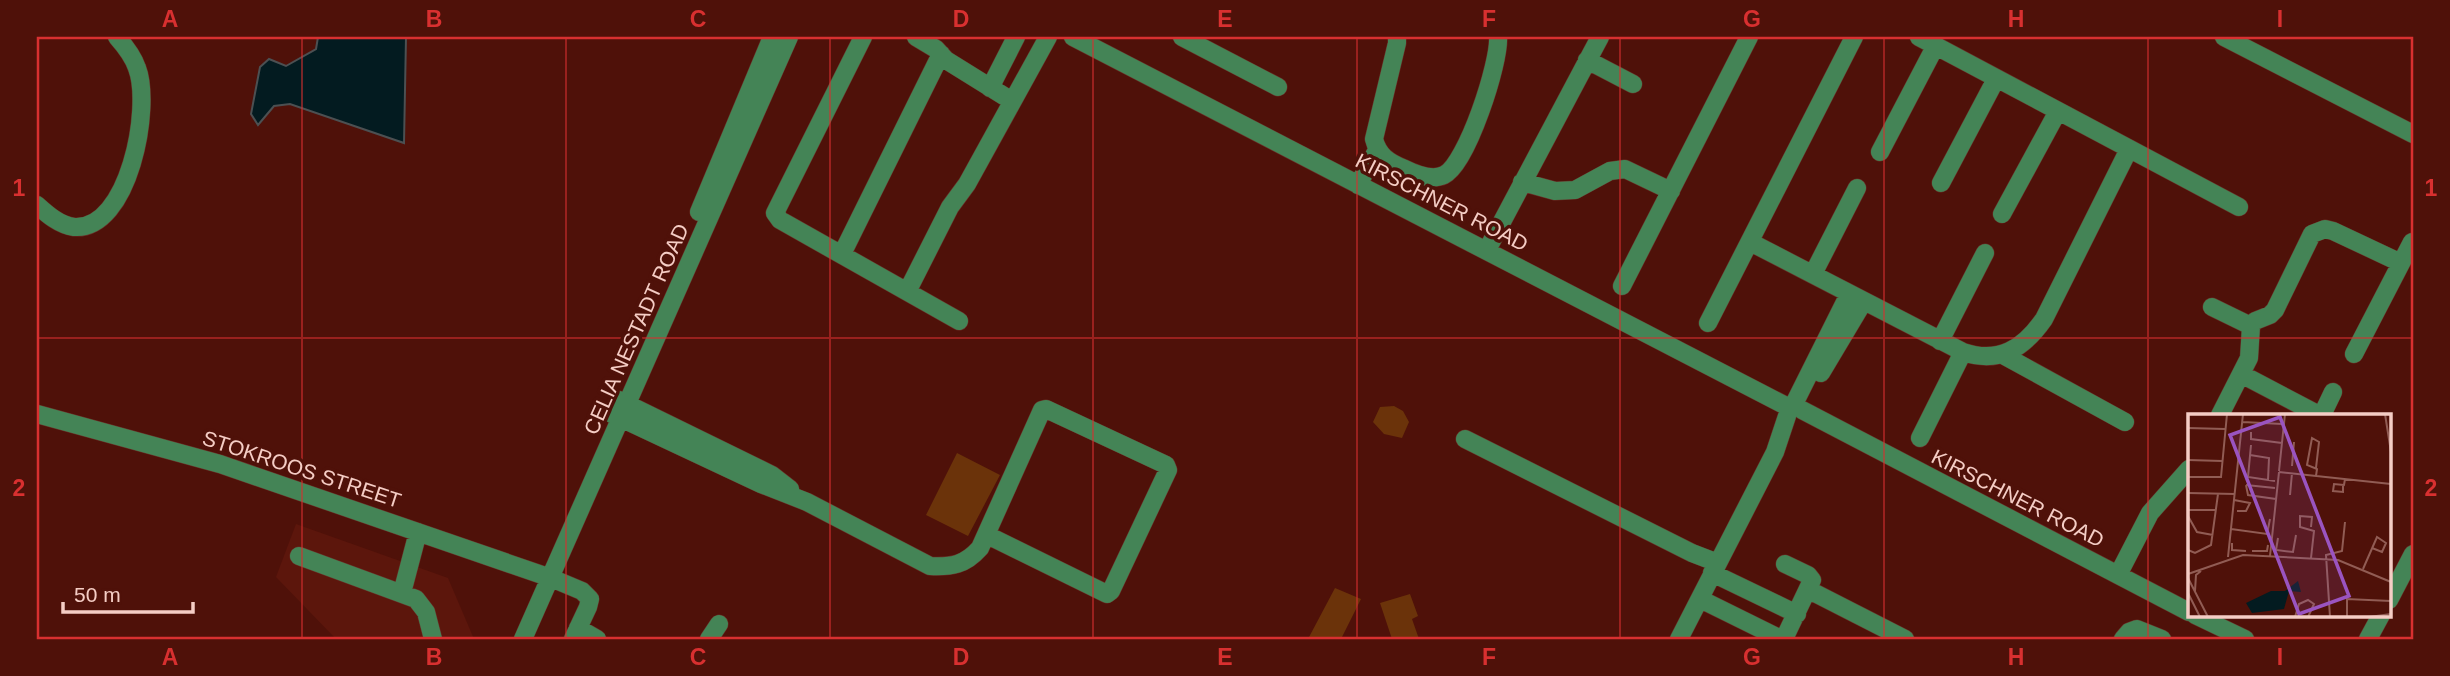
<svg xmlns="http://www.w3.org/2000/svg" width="2450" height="676" font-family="Arial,sans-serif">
	<rect width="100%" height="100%" fill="#4f1109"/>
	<!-- built -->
	<path fill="#5c160c" d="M296,524l152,54 26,61h-138l-60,-62z"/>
	<!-- water -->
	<path fill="#031b20" stroke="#4c5052" stroke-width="2" d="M318,37h88l-2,106 -114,-39 -16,2 -16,19 -7,-11 9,-47 9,-8 17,7 30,-17z"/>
	<!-- building -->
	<path fill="#6b330a" d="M1394,406l9,5 6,11 -7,16 -18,-4 -11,-12 7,-15z
		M957,453l43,22 -32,61 -42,-21z
		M1335,588l26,11 -20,40h-33z
		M1410,594l8,22 -6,3 7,20h-27l-12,-36z"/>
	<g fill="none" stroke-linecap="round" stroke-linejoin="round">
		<defs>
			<path id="minor" d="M863,37l-88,176 5,7 179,101
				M916,37l20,12 10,11 66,41
				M1073,37l717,371
				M1182,37l96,50
				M1397,37v6l-23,96c4,16 14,23 29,29 12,6 28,13 41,7 23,-11 56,-113 54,-138
				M1919,37l320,170
				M2224,37l189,97
				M1587,60l46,24
				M990,88l26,-51
				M1880,152l56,-107
				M1522,182l33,9 20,-1 35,-19 15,-2 46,22
				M1941,183l55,-104
				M1358,185l19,-35
				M37,205c10,9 22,20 37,22 55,4 78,-120 63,-159 -4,-12 -12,-22 -20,-31
				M699,212l73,-175
				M2002,214l56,-103
				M1750,242l213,110c36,12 60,-3 81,-33l85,-170
				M1487,250l113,-213
				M842,254l99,-200
				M1813,274l44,-86
				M1622,286l127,-249
				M908,290l42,-83 17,-23 81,-147
				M2212,307l39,19
				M1708,323l146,-286
				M1940,341l45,-88
				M2354,354l58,-112
				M2003,355l122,67
				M1821,373l43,-72
				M2241,374l78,41
				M619,400l153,75 18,14
				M1792,408l57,-114
				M1802,410l387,202
				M37,414l183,50 331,114 31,13 8,8 -2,8 -15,32
				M612,414l149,70 46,18 123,64c22,1 35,-1 50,-18l62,-138 4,-1 120,56 2,5 -57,121 -4,3 -120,-59
				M2220,415l29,-57 2,-32 4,-5 15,-6 5,-5 37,-76 13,-5 8,2 68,32
				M2322,415l11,-23
				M1920,438l43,-86
				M1465,439l227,114 26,10
				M299,556l117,43 10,13 7,27
				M1712,573l85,41
				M2118,575l32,-62 39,-44
				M1809,590l96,49
				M402,593l16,-61
				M1700,599l81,40
				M2389,600l24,-46
				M2195,615l50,24
				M578,628l19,11
				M523,639l266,-602
				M709,639l10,-15
				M1679,639l96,-187 12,-36
				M1784,639l28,-59 -4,-5 -23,-11
				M2123,639l6,-7 8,-3 25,10
				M2368,639l13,-24"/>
		</defs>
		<!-- minor casing -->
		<use href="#minor" stroke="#6a2f27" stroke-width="19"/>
		<!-- minor -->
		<use href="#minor" stroke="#448456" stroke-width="18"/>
	</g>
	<!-- grid -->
	<path fill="none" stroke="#d83030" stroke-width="2" stroke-opacity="0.55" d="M302,37v602M566,37v602M830,37v602M1093,37v602M1357,37v602M1620,37v602M1884,37v602M2148,37v602M37,338h2376"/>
	<g text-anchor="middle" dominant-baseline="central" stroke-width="7" stroke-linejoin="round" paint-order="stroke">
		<!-- street labels -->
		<g font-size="21" fill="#f5cdc5" stroke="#4f1109">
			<text transform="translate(1442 202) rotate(27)">KIRSCHNER ROAD</text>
			<text transform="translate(636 329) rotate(-66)">CELIA NESTADT ROAD</text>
			<text transform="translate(302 469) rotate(18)">STOKROOS STREET</text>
			<text transform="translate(2018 498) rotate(27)">KIRSCHNER ROAD</text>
		</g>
	</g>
	<!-- overview -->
	<g transform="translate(2188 414)">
		<rect width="203" height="203" fill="#4f1109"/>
		<path d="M110,167l3,11 -12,-1 -5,18 -32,4 -6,-10 25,-12h14z" fill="#031b20"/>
		<path fill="none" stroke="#915c54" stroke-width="2" d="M197,0l6,38M55,8l39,2M0,14l37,1M63,18v7l31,4M63,31l-3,32 27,4M62,41l19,3 -1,22M0,46l34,1M104,52l2,-24M91,57l6,-57M91,58l112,12M128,62l1,-7 -1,-1 3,-26 -7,-4 -5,27 10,4M0,63h33l6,-63M58,71l2,10 28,4M58,71l29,3M156,71l-10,-1 -1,7 10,1v-6l1,-1 1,-6M0,79l47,1M102,81l2,-22M46,86l16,3 -4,8h-9M0,96h28M0,102l9,16 16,3M123,113l1,-10 -12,-1v11l14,4 -3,27M43,115l36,5 3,-15M90,124l-2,12 17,2 3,-17M44,129v7l14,1M0,136l7,3 16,-8 7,-51M64,137h15l1,-6M82,142l9,-84M40,143l15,-143M175,155l14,-32 9,6 -4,9 -10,-4M0,160l55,-19 95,5 53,22M0,164l20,39M7,177l1,-16 5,-4M0,179l12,24M107,203l4,-13 9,-4 6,4 -6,13M142,203l-4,-62 16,-4 3,-29M159,203v-18l44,2M181,203l22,-3"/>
		<path fill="#9a54c0" fill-opacity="0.15" stroke="#9a54c0" stroke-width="3.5" d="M92,3l69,179 -50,18 -69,-179z"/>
		<rect width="203" height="203" fill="none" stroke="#f5cdc5" stroke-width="3.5"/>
	</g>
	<!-- border -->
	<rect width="2450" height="676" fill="none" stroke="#4f1109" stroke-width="77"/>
	<!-- scale -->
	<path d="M63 602v10h130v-10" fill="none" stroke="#f5cdc5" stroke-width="3.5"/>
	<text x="74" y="602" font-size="21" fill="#f5cdc5" stroke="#4f1109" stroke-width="5" paint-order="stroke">50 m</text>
	<rect x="38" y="38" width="2374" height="600" fill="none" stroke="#d83030" stroke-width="2.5"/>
	<g font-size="23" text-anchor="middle" font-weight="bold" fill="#d83030">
		<text x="170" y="27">A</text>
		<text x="434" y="27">B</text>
		<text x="698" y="27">C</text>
		<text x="961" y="27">D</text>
		<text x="1225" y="27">E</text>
		<text x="1489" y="27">F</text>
		<text x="1752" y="27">G</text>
		<text x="2016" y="27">H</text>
		<text x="2280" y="27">I</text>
		<text x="19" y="196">1</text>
		<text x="2431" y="196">1</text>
		<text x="19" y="496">2</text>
		<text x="2431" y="496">2</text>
		<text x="170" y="665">A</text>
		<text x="434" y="665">B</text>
		<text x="698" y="665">C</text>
		<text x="961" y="665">D</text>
		<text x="1225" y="665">E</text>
		<text x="1489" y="665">F</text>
		<text x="1752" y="665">G</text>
		<text x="2016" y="665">H</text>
		<text x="2280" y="665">I</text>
	</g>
</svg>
